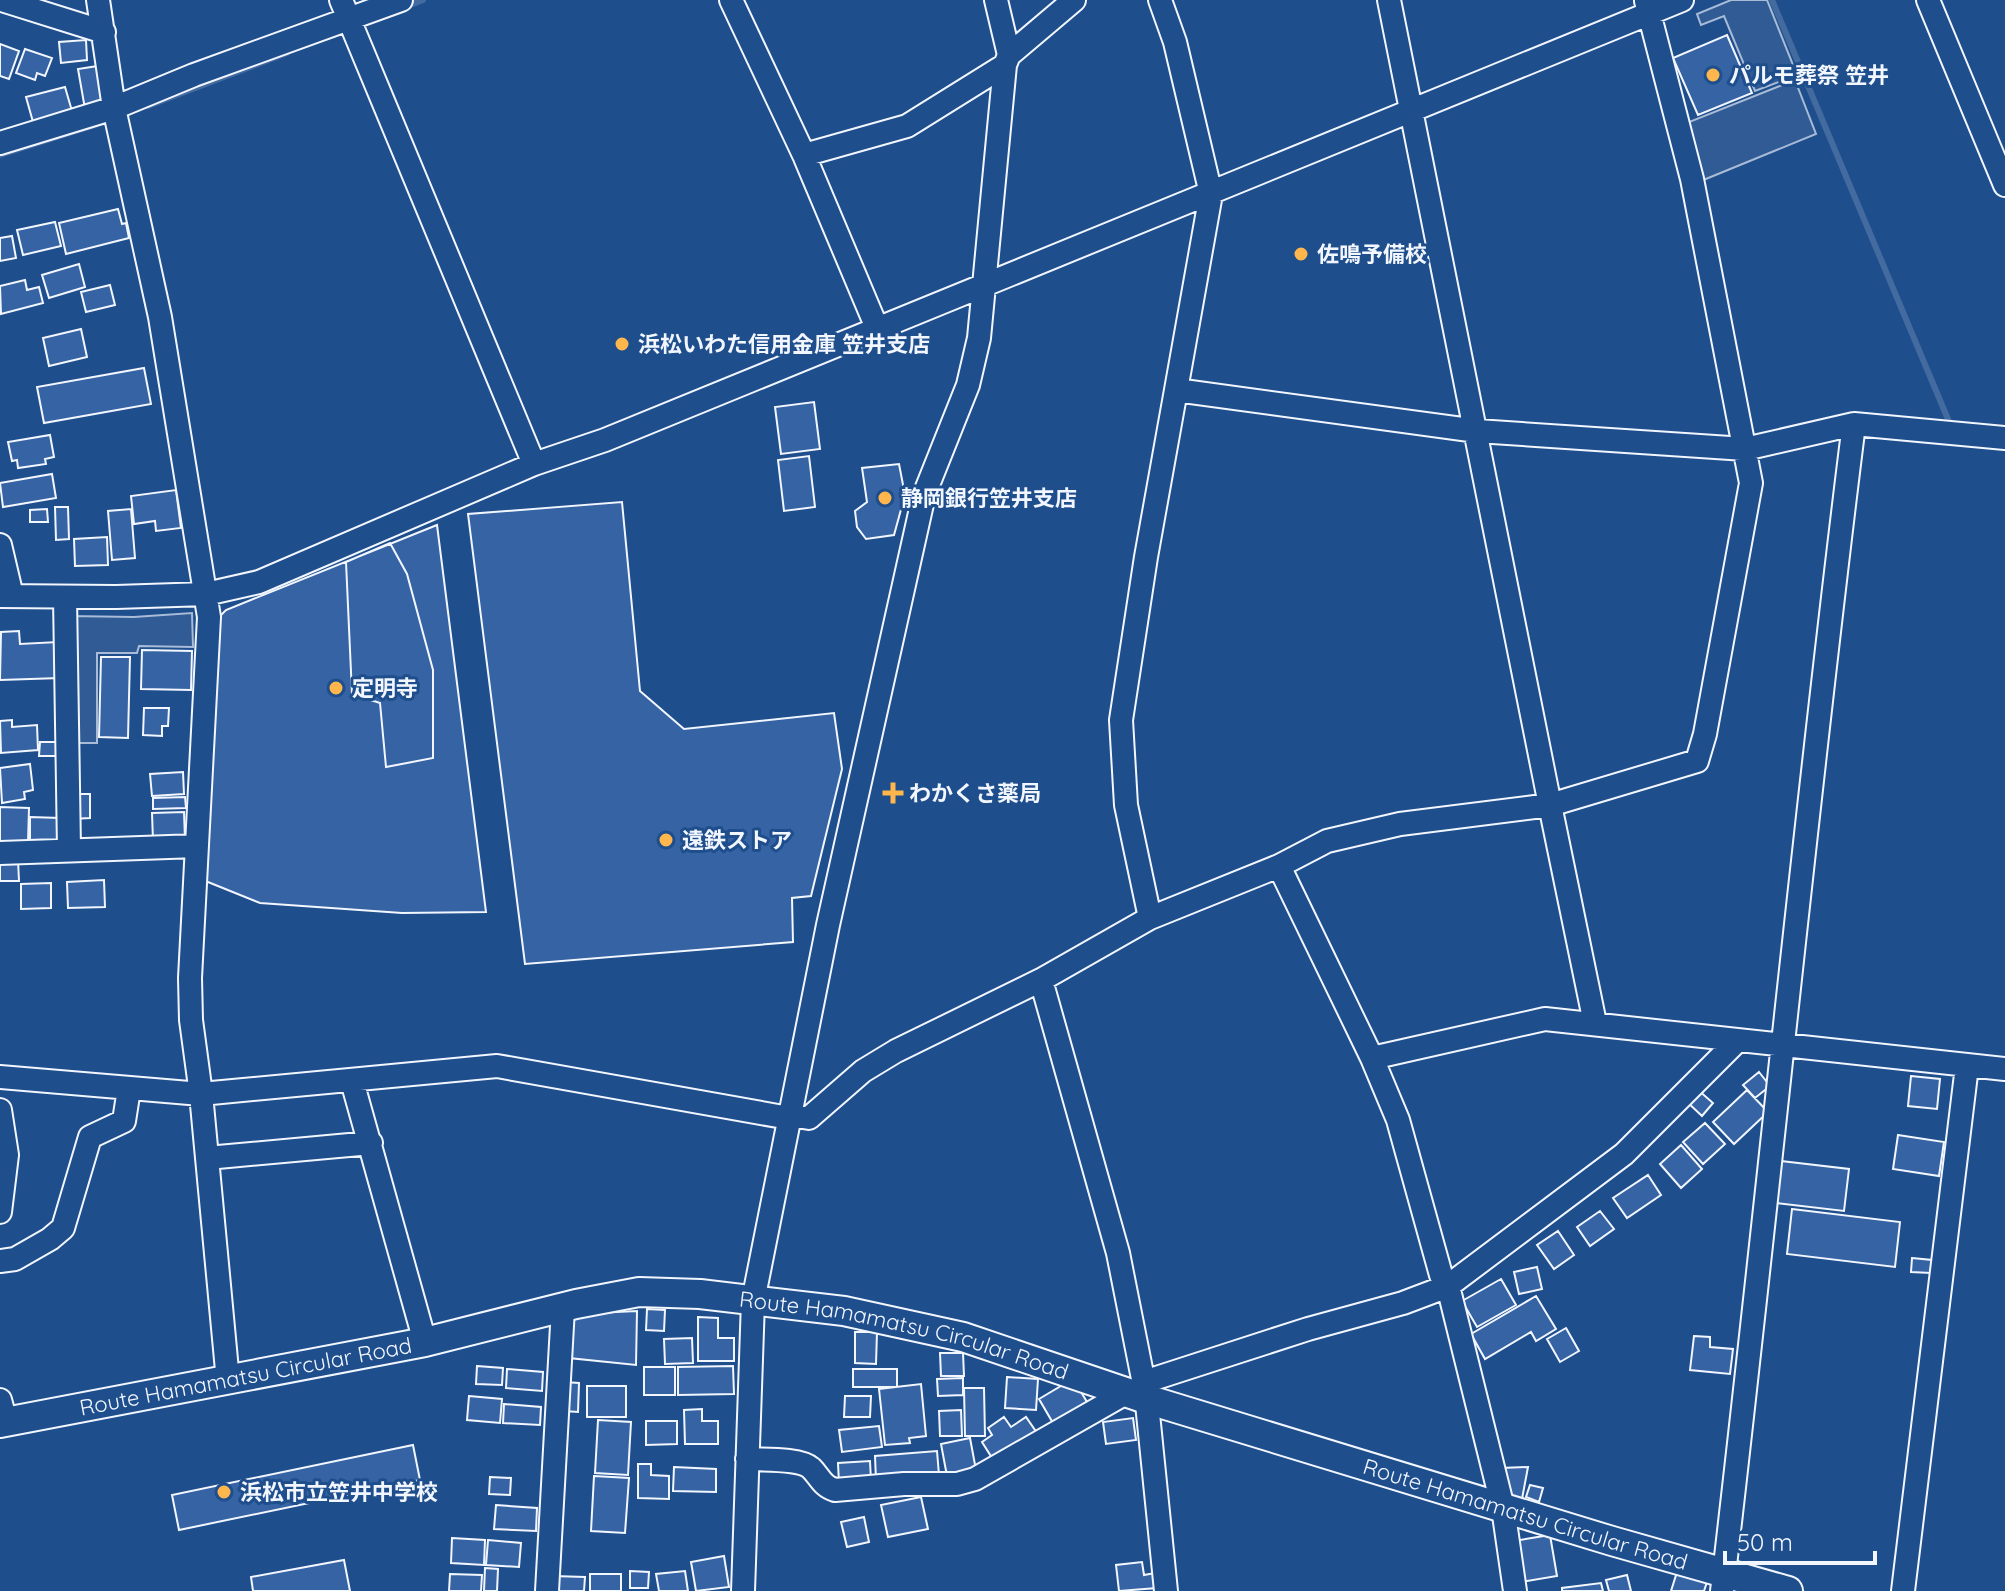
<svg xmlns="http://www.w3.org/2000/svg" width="2005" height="1591" font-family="Quicksand,'Noto Sans JP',sans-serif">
	<rect width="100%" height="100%" fill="#1f4e8c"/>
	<!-- built -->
	<path fill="#305b95" stroke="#a8bbd7" stroke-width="2" d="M1731,0h36l30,75 -42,16 -31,-75 -23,9 -4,-11z
		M1795,80l21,54 -120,49 -12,-59z
		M192,613l1,34 -54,-1 -2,7h-40v90h-25l-2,-127 64,1z"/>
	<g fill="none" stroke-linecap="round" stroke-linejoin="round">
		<!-- stream -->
		<path stroke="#446ba0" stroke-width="6" d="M1772,0l178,424
			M405,7l18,-7
			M148,106l139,-53
			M0,155l111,-35"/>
	</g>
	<!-- building -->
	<path fill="#3563a3" stroke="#f2f6ff" stroke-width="2" d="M1727,35l25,58 -54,22 -25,-57z
		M86,40l1,20 -26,3 -2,-21z
		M0,44l19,7 -10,28 -9,-3z
		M25,49l27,9 -7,18 -8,-3 -2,7 -19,-7z
		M98,66l7,39 -20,4 -7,-40z
		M65,87l7,24 -39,11 -7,-25z
		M118,209l4,15 4,-1 3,15 -63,16 -7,-31z
		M55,222l6,24 -38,9 -6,-25z
		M12,236l4,22 -16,3v-23z
		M79,264l6,23 -36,11 -7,-23z
		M25,280l2,10 12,-3 4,16 -42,11 -1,-28z
		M110,285l5,20 -29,7 -5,-20z
		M81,329l6,28 -38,9 -6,-28z
		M144,368l7,36 -107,19 -7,-36z
		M814,402l6,47 -39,5 -6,-47z
		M50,435l4,22 -9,2 1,5 -28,4 -1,-8 -5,1 -4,-19z
		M809,456l6,51 -31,4 -6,-51z
		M899,464l6,31 -11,40 -28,4 -9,-12 -2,-16 12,-9 -5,-34z
		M52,474l4,24 -53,9 -3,-24z
		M176,490l5,38 -25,3 -1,-10 -21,3 -3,-28z
		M622,502l18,189 44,38 150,-16 8,56 -31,127 -19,2 1,44 -268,22 -57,-450z
		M55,507h13l1,32 -13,1z
		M47,509l1,13h-18v-12z
		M131,509l4,49 -23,2 -4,-49z
		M437,525l49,387 -84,1 -142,-10 -57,-23 14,-261 9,-9z
		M107,537l1,28 -33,1 -1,-27z
		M390,543l17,31 26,96v88l-47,9 -6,-64 -28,-9 -6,-132z
		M19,631l1,13 38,-2 2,36 -60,2 1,-48z
		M142,650l50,1 -1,39 -50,-1z
		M101,657h29l-2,81 -29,-1z
		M144,708h25l-1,18h-6v10l-19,-1z
		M12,720v7l25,-2 1,25 -37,3 -1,-32z
		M40,742h17v14h-18z
		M30,764l3,26 -9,2 1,7 -23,4 -2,-35z
		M183,772l1,22 -32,2 -2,-22z
		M72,794h18v24l-18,1z
		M185,797l1,11 -33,1v-11z
		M0,807l29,1 -1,35 -28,-1z
		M184,812l1,28 -32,1 -1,-28z
		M30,817l30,1v24l-30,-1z
		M18,860l1,21h-19v-20z
		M104,880l1,27 -37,1 -1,-26z
		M51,883v25l-30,1v-25z
		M1759,1072l11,14 -15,12 -12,-13z
		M1911,1076l29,3 -3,30 -29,-3z
		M1697,1089l16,14 -11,13 -16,-15z
		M1747,1090l21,22 -34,32 -21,-22z
		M1705,1123l20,21 -22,20 -20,-22z
		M1898,1135l46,7 -5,34 -46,-7z
		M1681,1145l21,24 -21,19 -21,-24z
		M1781,1161l68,8 -5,42 -68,-8z
		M1648,1175l13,20 -34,23 -14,-20z
		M1792,1209l108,13 -5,45 -108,-13z
		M1600,1211l14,18 -24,17 -13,-19z
		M1558,1231l16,24 -20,14 -17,-24z
		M1912,1258l20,2 -1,13 -20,-1z
		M1537,1267l5,22 -23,5 -5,-22z
		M1501,1279l15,26 -39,22 -15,-26z
		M1536,1296l20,33 -20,12 -5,-9 -46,27 -14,-25z
		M647,1309l18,1 -1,21 -18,-1z
		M637,1311l-1,54 -67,-7 2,-38 4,-6z
		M698,1317l20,1v20h16v23h-36z
		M1566,1328l13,23 -19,11 -13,-23z
		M855,1332h22l-1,32 -21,-1z
		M1694,1336l16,1v10l23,2 -3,25 -40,-4z
		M692,1338l1,25 -28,1 -1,-25z
		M940,1353h23l1,23h-23z
		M477,1366l26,2 -1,17 -26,-1z
		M733,1366l1,28 -56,1v-28z
		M644,1367h31v28h-31z
		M507,1369l36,3 -1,19 -36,-3z
		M853,1369h44v18h-44z
		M1007,1377l31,2 -2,31 -31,-2z
		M963,1378v17l-25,1 -1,-17z
		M564,1382l15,1 -1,29 -14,-1z
		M1075,1382l12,20 -34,21 -14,-24 27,-16z
		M921,1384l5,52 -17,2 1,5 -25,2 -6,-56z
		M587,1386h39v31h-39z
		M964,1388h20l1,48h-20z
		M469,1396l33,3 -2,24 -33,-3z
		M845,1396h26l-1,21h-26z
		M504,1404l37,3 -1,18 -37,-2z
		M702,1409v12h16v23h-33l-1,-34z
		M961,1410l1,26h-22l-1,-25z
		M1004,1417l7,10 15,-10 11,16 -43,28 -12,-19 10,-7 -4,-7z
		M1133,1418l3,22 -30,4 -3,-22z
		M598,1420l33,2 -3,53 -33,-2z
		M646,1421h31v23l-31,1z
		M879,1426l3,21 -40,5 -3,-22z
		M970,1438l6,32 -29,6 -6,-32z
		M413,1445l7,35 -241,50 -7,-35z
		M937,1451l2,24 -63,6 -1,-25z
		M870,1461l1,20 -32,3 -1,-21z
		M638,1464h13v11l18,1v23l-31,-1z
		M674,1467l42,2v23l-43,-1z
		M1528,1467l-6,32 -14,-2 -7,-29z
		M594,1476l35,2 -4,55 -34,-2z
		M490,1477l21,1 -1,17 -21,-1z
		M1530,1485l13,3 -4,14 -13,-5z
		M921,1497l7,32 -40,8 -7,-32z
		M496,1505l41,3 -1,23 -42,-2z
		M864,1517l5,25 -22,5 -6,-25z
		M1550,1535l7,41 -36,6 -7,-41z
		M452,1538l33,2 -1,25 -33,-2z
		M488,1540l33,3 -2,24 -33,-2z
		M724,1556l5,31 -33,4 -5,-29z
		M344,1560l6,31h-97l-2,-14z
		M1142,1562l2,13 11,-2 2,15 -38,3 -3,-26z
		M485,1568l13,1 -1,22h-13z
		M630,1571l19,1 -1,16h-18z
		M685,1571l3,20h-29l-3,-17z
		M1677,1572l30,10 -3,9h-33z
		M450,1574l32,1 -1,16h-32z
		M590,1574h31v17h-31z
		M1627,1575l4,16h-22l-3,-11z
		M553,1576l32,1 -1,14h-31z
		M1601,1583l2,8h-41v-3z"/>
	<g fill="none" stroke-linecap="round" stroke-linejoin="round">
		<defs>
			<path id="minor" d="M2,0l102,32
				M98,0l16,108 46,209 49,300 -19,361 1,42 10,74 27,287
				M341,0l193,464
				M731,0l73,155 73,173
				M1160,0l15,42 36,152 -35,196 301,41 268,18 109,-25c-49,388 -86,778 -132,1167
				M1389,0l161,805 147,-44 8,-27 46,-251 -59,-304 -46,-178
				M1928,0l77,185
				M1009,55l65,-55
				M0,143l114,-35 80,-33 207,-75
				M804,155l103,-29 98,-61
				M1176,390l-30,167 -25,163 5,85 24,113 129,-52 93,192
				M1854,424l151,14
				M0,545l12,51
				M0,596l116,1 90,-3 53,-12 275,-118 71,-24 1077,-440
				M65,597l4,252
				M0,853l197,-7
				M1279,866l48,-25 73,-17 150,-19 45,218
				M1041,980l77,273 28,141 20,197
				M0,1077l201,17 296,-28 292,52
				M352,1081l73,261
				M0,1110l7,45 -7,57
				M790,1115l19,3 54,-47 33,-20 145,-71 109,-62
				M207,1158l164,-15
				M0,1261l15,-2 35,-20 13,-11 27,-91 34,-16 5,-32
				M1144,1382l164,-53 95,-26 45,-17 176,-132 113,-113
				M0,1400l6,22
				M747,1459c16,1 53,-1 64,9 9,9 11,18 24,22l69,-6h53l18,-5 151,-86
				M547,1591l16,-283
				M743,1591l10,-290 75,-376 96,-430 44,-110 11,-47 26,-273 4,-10 -13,-55
				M1515,1591l-12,-83 -55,-222 -7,-11 -43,-155 -26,-62 173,-39 460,50
				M1903,1591l64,-525"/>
			<g id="major">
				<path id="s1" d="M0,1423l425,-81 151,-38 63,-12 61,2 144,17 119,26 183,62 466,142 176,50"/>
			</g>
		</defs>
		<!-- minor casing -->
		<use href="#minor" stroke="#f2f6ff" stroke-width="26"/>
		<!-- major casing -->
		<use href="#major" stroke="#f2f6ff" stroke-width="32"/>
		<!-- minor -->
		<use href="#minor" stroke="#1f4e8c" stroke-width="22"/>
		<!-- major -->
		<use href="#major" stroke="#1f4e8c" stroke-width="28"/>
	</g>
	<!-- markers -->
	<g fill="#ffb74d" stroke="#1f4e8c" stroke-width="3">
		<circle cx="1713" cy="75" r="8"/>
		<circle cx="1301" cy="254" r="8"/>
		<circle cx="622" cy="344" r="8"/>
		<circle cx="885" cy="498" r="8"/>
		<circle cx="336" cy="688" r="8"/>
		<path d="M889 781h8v8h8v8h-8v8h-8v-8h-8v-8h8z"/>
		<circle cx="666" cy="840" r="8"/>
		<circle cx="224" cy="1492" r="8"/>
	</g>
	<g text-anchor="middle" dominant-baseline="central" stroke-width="6" stroke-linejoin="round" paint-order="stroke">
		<!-- poi labels -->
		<g font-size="22" font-weight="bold" fill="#f2f6ff" stroke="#1f4e8c" text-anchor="start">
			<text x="1729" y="75">パルモ葬祭 笠井</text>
			<text x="1317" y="254">佐鳴予備校</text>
			<text x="638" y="344">浜松いわた信用金庫 笠井支店</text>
			<text x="901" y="498">静岡銀行笠井支店</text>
			<text x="352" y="688">定明寺</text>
			<text x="909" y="793">わかくさ薬局</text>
			<text x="682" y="840">遠鉄ストア</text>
			<text x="240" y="1492">浜松市立笠井中学校</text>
		</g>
		<!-- street labels -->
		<g font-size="22" fill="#f2f6ff" stroke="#1f4e8c">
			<text stroke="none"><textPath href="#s1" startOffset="922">Route Hamamatsu Circular Road</textPath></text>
			<text stroke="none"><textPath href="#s1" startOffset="250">Route Hamamatsu Circular Road</textPath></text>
			<text stroke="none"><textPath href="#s1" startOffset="1570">Route Hamamatsu Circular Road</textPath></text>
		</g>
	</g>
	<!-- scale -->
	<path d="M1725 1551v12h150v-12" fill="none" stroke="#f2f6ff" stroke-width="4"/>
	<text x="1737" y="1551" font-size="24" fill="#f2f6ff" stroke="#1f4e8c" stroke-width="6" paint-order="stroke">50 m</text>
</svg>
